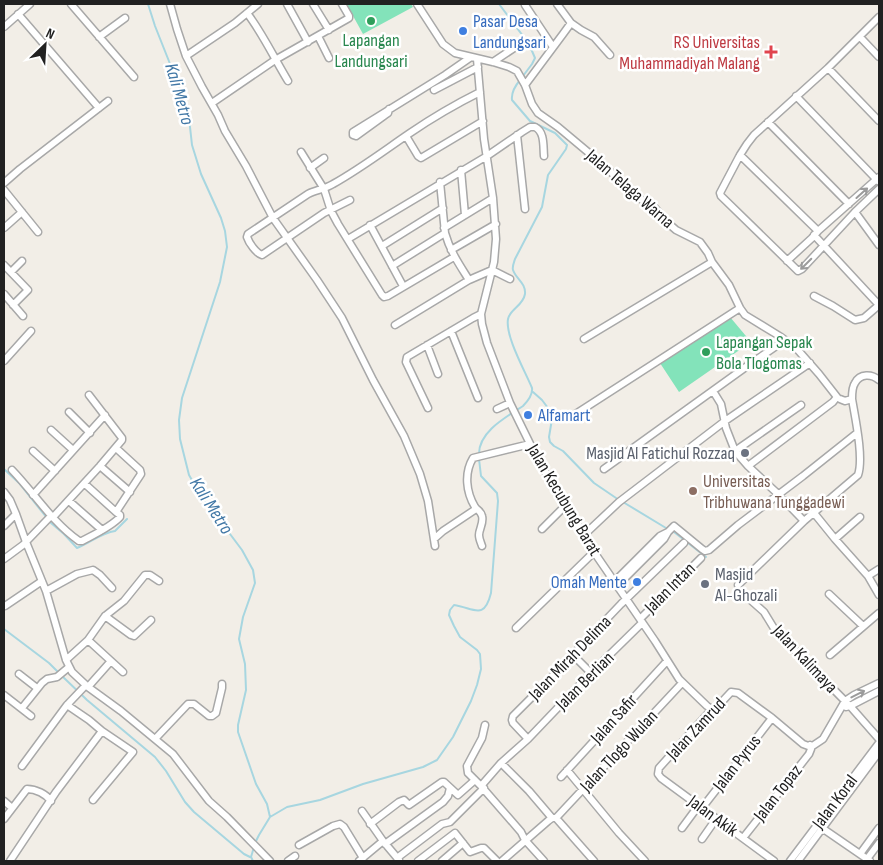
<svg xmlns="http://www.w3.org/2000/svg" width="883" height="865" font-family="'Sofia Sans Condensed',sans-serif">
	<rect width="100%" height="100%" fill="#f2eee7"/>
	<!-- pitch -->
	<path fill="#83e3ba" d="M349,4h62l2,3 -50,27 -16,-29z
		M730,317l21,25 -72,50 -19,-29z"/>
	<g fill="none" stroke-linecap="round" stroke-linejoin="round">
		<!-- stream -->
		<path stroke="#a7d6e0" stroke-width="2" d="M148,4l7,22 27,68 7,24 3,27 9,29 20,44 4,13 2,16 -7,35 -38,116 -3,22 1,19 9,36 11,19 42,56 11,20 2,13 -12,34 -4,22 6,25 1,26 -8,35v7l18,52 11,20 3,13 -11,18 -4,8
			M499,4l30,40 6,14 -3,6 -9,12
			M533,392l9,8 9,12 1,7 -3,18 1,5 4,4 9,5 31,32 25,17
			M479,455c-1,-23 27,-38 44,-49 5,-5 10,-11 9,-18 -7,-17 -27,-52 -24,-69 2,-10 15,-13 17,-25 1,-11 -9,-15 -12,-24 -1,-3 1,-8 2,-11l27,-52 6,-32 18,-26 1,-4 -12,-12 -25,-12 -18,-21c-1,-8 3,-14 8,-20
			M4,469l15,14 32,40 13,11 13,14c13,-5 24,-15 38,-17l12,-12
			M623,502l43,26
			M674,532l32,25
			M4,629l45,34 10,10
			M62,676l25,24 68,57 11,14 19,31 9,10 50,42 6,3
			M270,817l17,-10 33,-7 43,-16 60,-17 14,-7 16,-23 18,-36 6,-16 4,-16 -1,-15 -3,-4 -17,-13 -6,-11 -5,-11 1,-5 4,-5c20,3 30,16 37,-12l7,-92 -1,-8 -16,-17 -2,-17
			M253,861l-2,-4 3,-10"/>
		<defs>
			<path id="minor" d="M71,4l63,73
				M170,4l7,25 9,27 16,31 16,28 7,16 21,35 27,52 44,62 25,38 31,62 31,56 16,38 8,27 7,45
				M287,4l21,38
				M313,4l16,26
				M417,4l26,40 12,9 38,9 16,5 8,4 8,14 7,19 6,9 20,14 49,41 25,26 22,13 14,16 8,7 24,12 8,11 4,9 17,23 11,23 5,7 36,22 16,12 22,25 18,23
				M557,4l14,19 10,7 13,7 16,18
				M525,5l28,42
				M247,13c16,21 27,45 41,68
				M18,14l81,94
				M879,17l-51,51 -74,67 -7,9 -7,11 -20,38 1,3 77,75 4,-2 53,-57 24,-23
				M4,27l26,-23
				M318,36l11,22
				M99,37l26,-19
				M860,37l19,20
				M186,56l49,-33 23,-19
				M477,59l7,80 9,59 3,41 -2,23 -13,52 1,10 5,19 23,60 29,59 55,90 61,89 24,38 28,27 5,3
				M493,62l21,-14
				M828,68l51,53
				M525,85l38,-51 8,-11
				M434,90l44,-23
				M796,96l82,85
				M212,103l63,-43 74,-42v-2l-7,-12
				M389,109l-1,4 -3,2 -29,21 -3,-1v-3l92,-57 26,-18
				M768,122l81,82
				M517,135l8,74
				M406,136l12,20 3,2 62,-37
				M301,152l23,37 7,22 7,13 44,71 2,2 4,-1 66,-39
				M740,155l78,76
				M310,168l14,-10
				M461,170l4,45
				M440,182l5,51c5,18 14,31 24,47
				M4,183l16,-14 88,-68
				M4,190l34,42
				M350,200l-26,13 -62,42c-6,-2 -13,-12 -15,-18l1,-3 60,-40c8,-4 17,-5 25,-10 27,-15 52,-34 77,-51 22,-15 46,-29 70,-41
				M855,212l24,33
				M370,225l33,61
				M4,228l18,-16
				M444,228l49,-30
				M814,235l65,70
				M348,239l139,-83 35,-24 8,-5h5c10,5 8,19 9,29
				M382,246l61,-38
				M451,250l45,-26
				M787,261l25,-23 6,-7 61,-54
				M4,265l24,25 -15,15
				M392,266l53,-33
				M11,272l11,-11
				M4,294l19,22
				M814,296l19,10 22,14 9,-2 15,-13
				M395,325l74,-45 23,-10 18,9
				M451,331l27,67
				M584,339l128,-77
				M427,345l11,29
				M4,361l27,-30
				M713,391l8,13 5,24 9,23 13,15 30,28 26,27
				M840,399l5,2 7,-2c0,-5 0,-12 3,-16 5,-10 17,-9 24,-3
				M428,408l-22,-46 1,-5 66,-39 8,-4
				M497,409l13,-6
				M69,412l21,21
				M574,415l166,-107
				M51,430l22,20
				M116,448l24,22 1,4 -25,38
				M33,451l22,20
				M735,451l66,-46
				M100,466l30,26
				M748,466l85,-64 4,-5
				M604,469l139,-100 42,-29
				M12,470c23,24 40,52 67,71h3c11,-6 29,-14 38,-24v-2l-4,-3 -31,-28
				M4,492l6,8 6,14 10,28 20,49 20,69 6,12 16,15 33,24 52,43 36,47 18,16 43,44
				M33,495l72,-80
				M69,501l33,29
				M814,513l21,26 33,37 11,19
				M4,526l12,-12
				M542,529l23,-23
				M584,535l35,-33 106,-81 85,-58
				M434,539l9,-8 33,-22
				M835,539l25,-22
				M482,546c-1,-3 -3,-7 -3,-11 0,-6 5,-12 3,-19 -1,-5 -5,-6 -7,-9 -9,-15 -11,-34 -2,-49l57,-14
				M4,559l19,-14 26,-27 6,-3 45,-49 22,-26v-2l-33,-43
				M868,576l11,-7
				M614,582l46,-46 8,-4
				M738,585l66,-64 54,-46c6,-17 -3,-58 -6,-76
				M617,586l47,-47 4,-7 6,-6 28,23 3,2 4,-1 29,-25 65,-49 54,-43
				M46,591l31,-17 16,-4 7,5 12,13
				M829,594l34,32
				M746,596l18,16 11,18 75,76 29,33
				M5,606l37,-25
				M105,616l26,19 3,1 17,-16
				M640,619l61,-61
				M516,628l78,-76
				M88,640l35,32
				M573,655l18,18
				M830,655l49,-42
				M66,660l22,-20 17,-24 19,-15 21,-26h5l9,6
				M19,674l18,14
				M88,687l23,-26
				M4,695l27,21
				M67,705l22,15 13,11 31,21 -40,48
				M846,707l4,-1 29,-15
				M22,708l20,-25 5,-4 10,-2 12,-10
				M485,725l-3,13 -15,28 1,7 13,13 27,31 13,15 4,8 19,21
				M155,739l33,-35h6l15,12h3l4,-3 6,-25v-4
				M528,739l-15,-16 -1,-3 1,-4 28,-28 80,-84 63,-61
				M501,763l28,28 23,27
				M22,766l45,-61 19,-20
				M567,770l52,63 26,28
				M561,777l106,-116
				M481,786l20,-23 27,-24 63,-66 51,-50
				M4,801l8,7
				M702,808l70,-90
				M362,811l21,30 16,19
				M556,818l38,43
				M4,819l23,-30c9,0 19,5 24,12
				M370,824l29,-22 5,-2 5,5 33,-23h2l14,13 17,-15
				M682,828l17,-23
				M822,828l48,33
				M743,838l66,-84 2,-5 -1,-4
				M702,839l14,-20
				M385,844l58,-42 5,-6 2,-8
				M299,845l34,-19 7,-2 4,3 19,31
				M860,854l19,-26
				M397,858l45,-34 8,-2 34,-34
				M867,859l12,-16
				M10,861l46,-69 46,-61
				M288,861l7,-5
				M359,861l24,-20
				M418,861l37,-28 15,19 11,-4h3l13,13
				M442,861l21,-18
				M502,861l46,-40 4,-3h4l126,-135
				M774,861l-113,-83 -3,-4 1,-6 53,-59 5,-2 14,-15 7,1 34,25 31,26 8,3 12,-8 22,-38 9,-6 25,-12
				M790,861l89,-118
				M798,861l81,-109"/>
		</defs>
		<!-- minor casing -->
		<use href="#minor" stroke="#a8a8a8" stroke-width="9"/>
		<!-- minor -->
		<use href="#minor" stroke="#fff" stroke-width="6"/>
	</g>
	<!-- one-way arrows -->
	<defs><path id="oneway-shaft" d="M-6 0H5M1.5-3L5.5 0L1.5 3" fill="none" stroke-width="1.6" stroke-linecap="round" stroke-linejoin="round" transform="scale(1.25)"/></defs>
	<g stroke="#9b9b9b">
		<use href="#oneway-shaft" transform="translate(862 193) rotate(-42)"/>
		<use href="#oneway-shaft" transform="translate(806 264) rotate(135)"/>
		<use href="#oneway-shaft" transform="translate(858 694) rotate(-27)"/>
	</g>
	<!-- markers -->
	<g fill="#2e9e5b" stroke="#fff" stroke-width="2">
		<circle cx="371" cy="21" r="5"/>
		<circle cx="706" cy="352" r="5"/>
	</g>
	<g fill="#3f7fe0" stroke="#fff" stroke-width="2">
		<circle cx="463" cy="31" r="5"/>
		<circle cx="528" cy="415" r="5"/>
		<circle cx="637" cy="582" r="5"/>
	</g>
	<path fill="#e0444e" stroke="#fff" stroke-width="2" d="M768.5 44.5h5v5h5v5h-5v5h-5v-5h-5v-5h5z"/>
	<g fill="#6b7280" stroke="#fff" stroke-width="2">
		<circle cx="745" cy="453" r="5"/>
		<circle cx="705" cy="584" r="5"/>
	</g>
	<circle fill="#8d6e63" stroke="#fff" stroke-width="2" cx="693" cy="491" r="5"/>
	<g text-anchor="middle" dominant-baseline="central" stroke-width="5" stroke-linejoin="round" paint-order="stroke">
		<!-- shop labels -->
		<g font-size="18" fill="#366cbe" stroke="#fff" text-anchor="start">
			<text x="473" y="21">Pasar Desa<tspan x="473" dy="21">Landungsari</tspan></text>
			<text x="538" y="415">Alfamart</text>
			<text x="627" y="582" text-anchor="end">Omah Mente</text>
		</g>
		<!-- leisure labels -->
		<g font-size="18" fill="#27864d" stroke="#fff">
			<text x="371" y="40">Lapangan<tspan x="371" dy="21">Landungsari</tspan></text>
			<text x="716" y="342" text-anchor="start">Lapangan Sepak<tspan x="716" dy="21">Bola Tlogomas</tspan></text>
		</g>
		<!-- health labels -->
		<g font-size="18" fill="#be3a42" stroke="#fff" text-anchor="end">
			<text x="760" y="42">RS Universitas<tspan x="760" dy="21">Muhammadiyah Malang</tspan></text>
		</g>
		<!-- street labels -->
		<g font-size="18" fill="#212121" stroke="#fff">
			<text transform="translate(630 189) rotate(41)">Jalan Telaga Warna</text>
			<text transform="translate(564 500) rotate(59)">Jalan Kecubung Barat</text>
			<text transform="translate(670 588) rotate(-45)">Jalan Intan</text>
			<text transform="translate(570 658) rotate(-46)">Jalan Mirah Delima</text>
			<text transform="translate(805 659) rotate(47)">Jalan Kalimaya</text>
			<text transform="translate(585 681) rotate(-45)">Jalan Berlian</text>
			<text transform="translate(614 719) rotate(-48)">Jalan Safir</text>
			<text transform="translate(696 729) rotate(-47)">Jalan Zamrud</text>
			<text transform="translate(619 751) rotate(-47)">Jalan Tlogo Wulan</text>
			<text transform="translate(737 763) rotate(-52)">Jalan Pyrus</text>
			<text transform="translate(778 793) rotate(-52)">Jalan Topaz</text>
			<text transform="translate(835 802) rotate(-53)">Jalan Koral</text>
			<text transform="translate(713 816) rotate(36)">Jalan Akik</text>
		</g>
		<!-- worship labels -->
		<g font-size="18" fill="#5b616d" stroke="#fff" text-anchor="end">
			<text x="735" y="453">Masjid Al Fatichul Rozzaq</text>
			<text x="715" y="574" text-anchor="start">Masjid<tspan x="715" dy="21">Al-Ghozali</tspan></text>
		</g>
		<!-- education labels -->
		<g font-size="18" fill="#785e54" stroke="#fff" text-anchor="start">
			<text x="703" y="481">Universitas<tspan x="703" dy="21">Tribhuwana Tunggadewi</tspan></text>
		</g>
		<!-- water labels -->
		<g font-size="19" font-style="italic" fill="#4278a6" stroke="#fff">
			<text transform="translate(179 94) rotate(74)">Kali Metro</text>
			<text transform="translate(211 506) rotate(57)">Kali Metro</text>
		</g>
	</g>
	<!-- border -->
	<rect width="883" height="865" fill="none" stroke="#212121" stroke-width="10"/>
	<!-- north arrow -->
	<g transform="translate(45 45) rotate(25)" stroke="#ffffff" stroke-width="4" paint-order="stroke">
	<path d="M0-4L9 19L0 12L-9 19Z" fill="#212121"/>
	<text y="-8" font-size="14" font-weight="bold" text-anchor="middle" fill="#212121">N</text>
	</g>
</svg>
